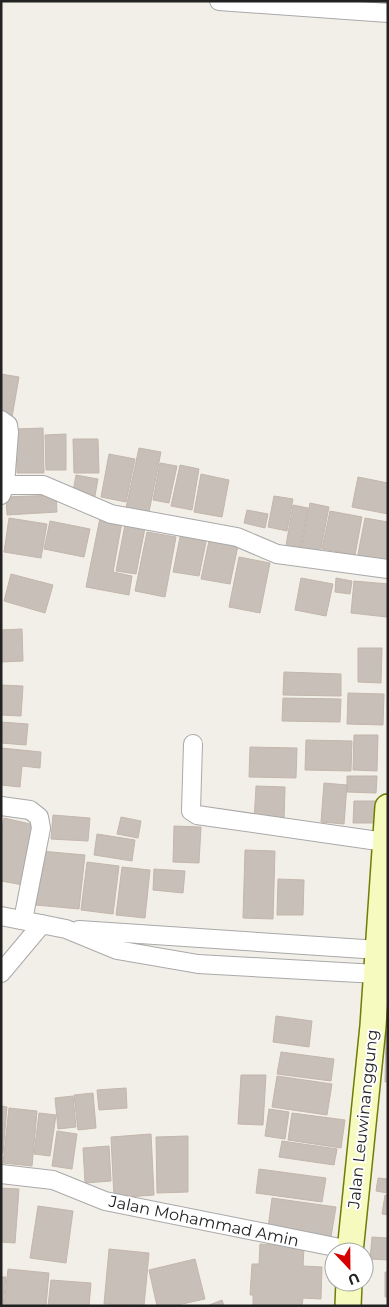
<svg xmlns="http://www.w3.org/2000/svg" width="389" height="1307" font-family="Montserrat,sans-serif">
	<rect width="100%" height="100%" fill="#f2efe9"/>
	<!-- building -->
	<path fill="#c7bfb8" stroke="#c4b6ab" d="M358,1h30v8l-30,-1z
		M1,374l18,3 -7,40 -11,-2z
		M43,428l1,45h-27l-1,-44z
		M66,434v36h-20l-1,-35z
		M73,439h25l1,34h-25z
		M139,448l22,4 -12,60 -23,-4z
		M109,454l26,5 -9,43 -25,-5z
		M160,463l17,3 -8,37 -16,-3z
		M180,465l19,4 -7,41 -21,-4z
		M201,474l28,6 -7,37 -28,-5z
		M76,475l22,4 -4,22 -22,-4z
		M358,477l30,6v31l-36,-7z
		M56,495l1,17 -50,3 -1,-18z
		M274,496l19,3 -6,32 -19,-4z
		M310,503l19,4 -9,46 -19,-4z
		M293,505l15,3 -9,46 -14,-3z
		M247,510l21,4 -3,14 -21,-5z
		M330,511l32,6 -7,38 -33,-6z
		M9,518l38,6 -6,34 -37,-6z
		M100,518l22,4 -9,50 19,4 -3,19 -43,-8z
		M365,518l23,4v42l-31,-5z
		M50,521l40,8 -6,28 -40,-8z
		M125,525l20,3 -9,46 -20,-3z
		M147,532l29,5 -11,60 -30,-6z
		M181,532l26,5 -8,39 -26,-4z
		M210,536l29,5 -9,43 -29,-5z
		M239,557l31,6 -10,50 -31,-6z
		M11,574l42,11 -8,28 -41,-12z
		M301,578l32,6 -7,32 -31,-6z
		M336,578l16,3 -2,13 -15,-2z
		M354,581l34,3 -1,33 -36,-4z
		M22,629l1,32 -22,1v-32z
		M358,648h24l-1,35 -23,-1z
		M284,672l57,2v22l-58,-1z
		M1,685l22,1 -2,30 -20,-1z
		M348,693l36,1 -1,31 -36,-1z
		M283,698l58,1 -1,23 -58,-1z
		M1,722l27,2 -2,21 -25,-2z
		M354,735h24l-1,36 -24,-1z
		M306,740l46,1 -1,30 -46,-1z
		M250,747l47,1 -1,30 -47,-1z
		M1,748l40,4 -1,16 -18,-2 -2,21 -19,-2z
		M347,776h30l-1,17 -29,-1z
		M324,783l23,2 -3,39 -23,-2z
		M256,786l29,1 -1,35 -30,-1z
		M354,801h25l-1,22h-25z
		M53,815l37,3 -2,23 -37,-2z
		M121,817l20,4 -3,17 -21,-4z
		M4,818l31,7 -12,60 -22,-4v-48z
		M174,826l27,1 -2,36 -26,-1z
		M97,834l38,6 -3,21 -38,-6z
		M245,850l30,1 -2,68 -30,-1z
		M41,851l44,4 -6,54 -43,-4z
		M87,862l32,4 -6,48 -32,-4z
		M122,867l28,3 -5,48 -29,-3z
		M154,869l31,2 -2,22 -30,-3z
		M278,879l26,1 -1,35h-26z
		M276,1016l36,5 -3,26 -36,-5z
		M386,1032h2v50h-3z
		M281,1052l53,7 -3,22 -54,-7z
		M241,1075h25l-3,50 -25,-1z
		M277,1076l55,8 -5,31 -55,-8z
		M126,1088l1,20 -28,2 -2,-20z
		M93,1093l3,35 -18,2 -4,-35z
		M73,1096l3,31 -18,2 -3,-31z
		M1,1106l6,1 -4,46h-2z
		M9,1108l28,3 -5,55 -29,-3z
		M269,1109l20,3 -4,27 -20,-3z
		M39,1113l17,2 -6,41 -16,-2z
		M292,1113l53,7 -4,28 -53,-8z
		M57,1131l20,3 -5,35 -20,-3z
		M151,1134l3,61 -40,3 -3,-61z
		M188,1136v56l-31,1 -1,-56z
		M282,1141l55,8 -3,16 -55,-8z
		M109,1146l2,35 -26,2 -2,-35z
		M259,1169l67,9 -4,24 -66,-9z
		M378,1178l10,1v14l-12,-2z
		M1,1188l18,1 -4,54 -14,-1z
		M385,1195h3v20l-6,-1z
		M272,1198l64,9 -5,30 -63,-9z
		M38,1206l35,5 -7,52 -36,-5z
		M372,1237l16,1v22l-18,-1z
		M260,1244l44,3 -1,19 19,1 -1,32 -18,-1 -1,8h-49v-11h-3l2,-31h7z
		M109,1249l40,4 -5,53 -40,-2z
		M195,1259l10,40 -32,7h-16l-8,-36z
		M8,1269l41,4 -3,33h-42z
		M385,1272h3v25h-3z
		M1,1277h5l-3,29h-2z
		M51,1280l40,3 -2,23h-41z
		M222,1300l2,6h-17z"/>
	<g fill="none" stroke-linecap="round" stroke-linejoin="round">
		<defs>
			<path id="street" d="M219,1l169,12
				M1,420l7,5 1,7 -4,53 -4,10
				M5,485h38l68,29 126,23 40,17 111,15
				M193,744l-2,67 6,4 188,27
				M1,806l29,4 9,7 2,11 -18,92
				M1,916l65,13 51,21 81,14 179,10
				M79,930l300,20
				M1,973l41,-49
				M1,1174l52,6 52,21 245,49"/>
			<path id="secondary" d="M350,1252l23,-226 15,-219
				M348,1306l1,-24"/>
		</defs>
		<!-- street casing -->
		<use href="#street" stroke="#a9a9a9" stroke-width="20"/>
		<!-- secondary casing -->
		<use href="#secondary" stroke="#707d05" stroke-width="28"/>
		<!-- street -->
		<use href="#street" stroke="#fff" stroke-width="18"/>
		<!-- secondary -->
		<use href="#secondary" stroke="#f7fabf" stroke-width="25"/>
	</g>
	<g text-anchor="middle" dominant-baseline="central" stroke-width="4" stroke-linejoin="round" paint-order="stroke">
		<!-- street labels -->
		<g font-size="16" fill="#222" stroke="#fff">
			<text transform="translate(363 1119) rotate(-84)">Jalan Leuwinanggung</text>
			<text transform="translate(204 1221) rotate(12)">Jalan Mohammad Amin</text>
		</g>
	</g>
	<!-- border -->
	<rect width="389" height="1307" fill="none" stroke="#222222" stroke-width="5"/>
	<!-- north arrow -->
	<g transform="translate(349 1267) rotate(158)"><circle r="24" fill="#ffffff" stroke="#a7a7a7"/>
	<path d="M0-4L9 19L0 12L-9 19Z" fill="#d40000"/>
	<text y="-8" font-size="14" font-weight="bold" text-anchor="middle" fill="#222222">U</text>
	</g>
</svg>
